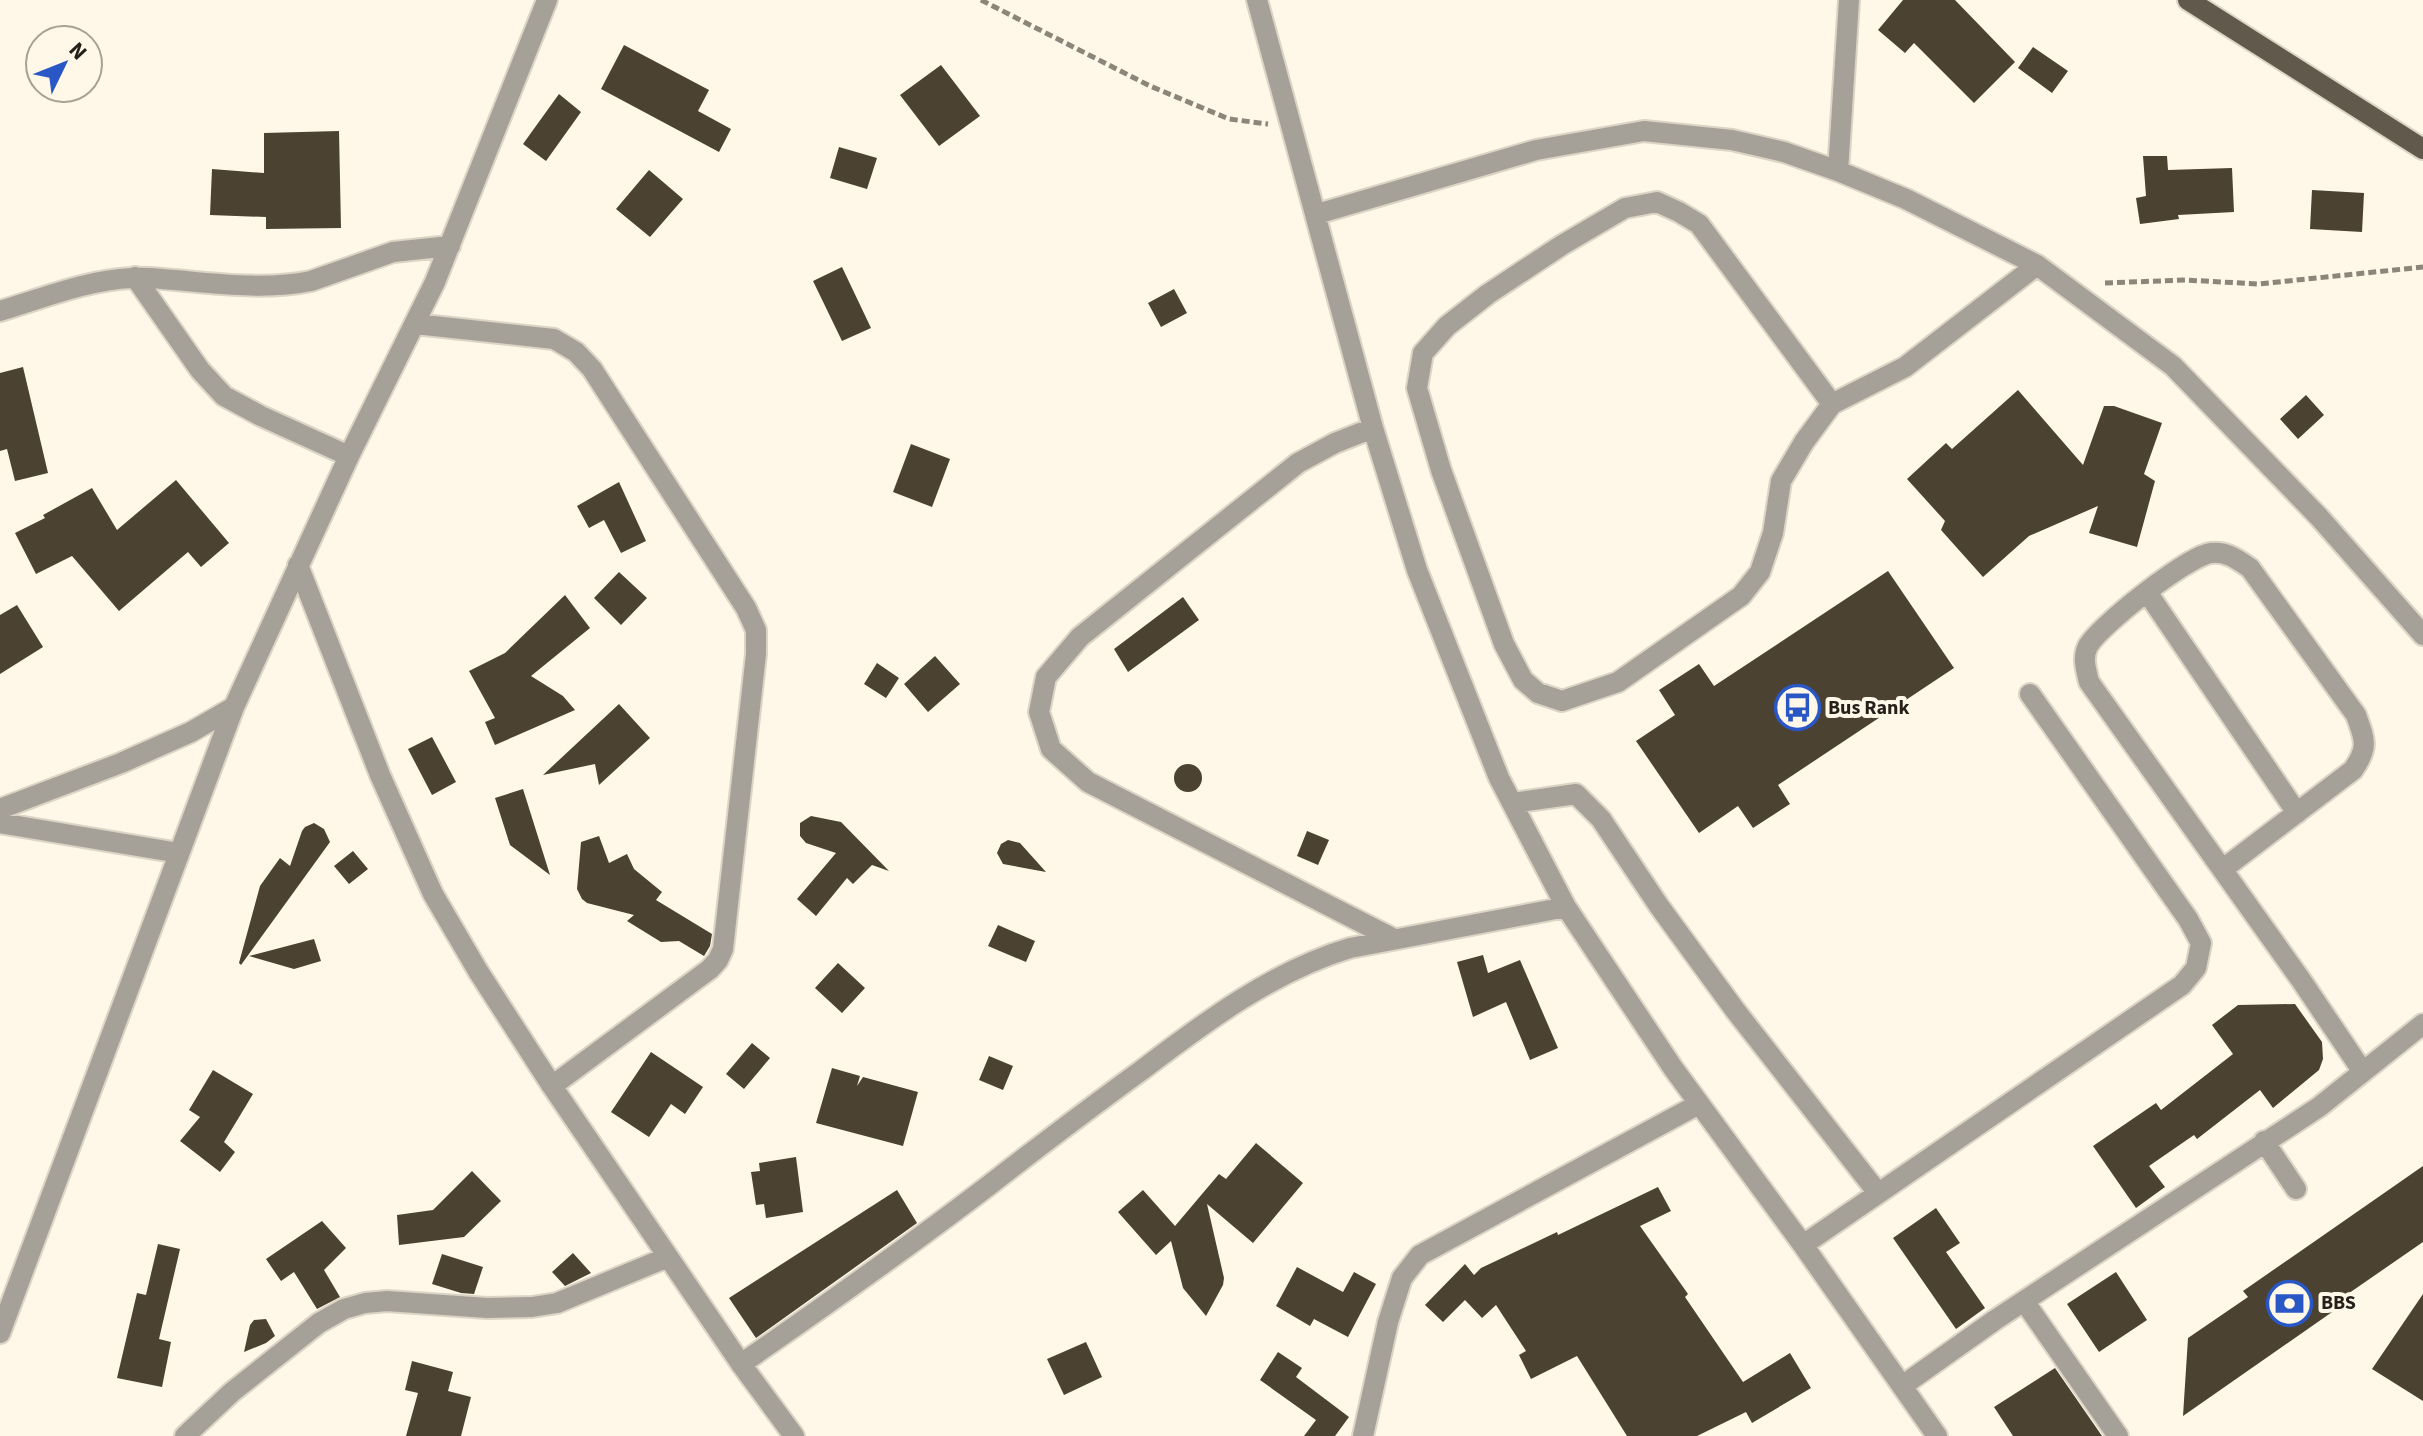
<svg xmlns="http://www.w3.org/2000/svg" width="2423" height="1436" font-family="'Source Sans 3',sans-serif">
	<rect width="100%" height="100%" fill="#fff7e7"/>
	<!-- building -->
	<path fill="#4b4232" d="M1903,0h52l60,62 -41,41 -60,-60 -9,10 -27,-23z
		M624,45l85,45 -11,21 33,18 -12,23 -118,-63z
		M2033,47l35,24 -16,22 -34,-25z
		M941,65l39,51 -41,30 -39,-51z
		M559,94l22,18 -35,49 -23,-17z
		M339,131l2,97 -75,1v-12l-56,-2 2,-46 52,4v-40z
		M839,147l38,11 -10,31 -37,-11z
		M2143,156h24l1,14 64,-2 2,44 -56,3 1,4 -39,5 -4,-26 10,-2z
		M649,170l34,29 -33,38 -34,-28z
		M2312,190l52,3 -2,39 -52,-3z
		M842,267l29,61 -29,13 -29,-60z
		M1174,289l13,24 -26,14 -13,-24z
		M23,367l25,106 -33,8 -8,-32 -7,2v-78z
		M2018,390l65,75 21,-59h10l48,17 -18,51 11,7 -18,66 -48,-14 9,-27 -69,30 -46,41 -42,-47 4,-9 -38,-42 39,-36 6,6z
		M2306,395l18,20 -26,24 -18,-20z
		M911,444l39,15 -18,48 -39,-15z
		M176,480l53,63 -28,24 -13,-15 -69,59 -47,-55 -36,18 -21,-41 30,-15 -2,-3 49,-27 25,42z
		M619,482l27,59 -25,12 -17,-33 -15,8 -12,-22z
		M1888,571l66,97 -176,117 12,19 -37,24 -15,-22 -39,27 -63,-92 39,-26 -16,-25 40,-26 15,22z
		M619,572l28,26 -26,27 -27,-27z
		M565,595l25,33 -59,48 32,20 12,14 -80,35 -10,-23 10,-4 -26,-47 36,-18z
		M1183,597l16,23 -71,52 -14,-23z
		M17,605l26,42 -43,27v-59z
		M935,656l25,28 -32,28 -24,-28z
		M877,663l22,15 -13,20 -22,-14z
		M619,704l31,34 -51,47 -4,-21 -52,11z
		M432,737l24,45 -24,13 -24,-46z
		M1174 778a14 14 0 1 1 28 0a14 14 0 1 1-28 0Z
		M523,789l27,86 -40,-30 -15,-47z
		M811,816l30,6 48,49 -17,-6 -19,19 -6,-6 -31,38 -19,-17 39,-46 -30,-10 -6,-7v-13z
		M314,823l10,6 6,13 -89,123 -2,-2 21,-77 20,-28 10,8 12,-35 3,-4z
		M1307,831l22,9 -11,25 -21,-9z
		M599,836l10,27 18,-9 7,15 28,23 -6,8 56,34 -2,12 -6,10 -25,-15 -18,1 -34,-21 7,-6 -47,-12 -5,-4 -5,-10 4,-47z
		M1008,840l12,3 26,29 -43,-8 -6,-11 4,-9z
		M353,851l15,18 -19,15 -15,-18z
		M998,925l37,16 -9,21 -38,-16z
		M314,939l7,22 -27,8 -45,-13z
		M1483,955l5,18 32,-13 38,88 -28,12 -24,-58 -33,15 -16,-55z
		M838,963l27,25 -23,25 -27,-25z
		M2295,1004l27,38 1,17 -4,11 -46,38 -13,-18 -63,49 -3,-4 -45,31 16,21 -29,21 -43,-62 63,-43 5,7 72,-56 -21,-29 26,-20z
		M752,1043l18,15 -26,31 -18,-15z
		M651,1052l52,35 -18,27 -14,-10 -22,33 -38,-25z
		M989,1056l24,10 -10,24 -24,-10z
		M832,1068l28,8 -3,10 6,-9 55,15 -15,54 -87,-23z
		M213,1070l40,24 -29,48 11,10 -15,20 -40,-31 20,-24 -11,-7z
		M1256,1143l47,40 -50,60 -46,-39 17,74 -1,7 -17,31 -23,-28 -12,-47 -15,14 -38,-43 25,-22 32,36 44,-52 7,5z
		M796,1157l7,55 -37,6 -2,-14 -8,1 -5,-33 9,-1 -1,-8z
		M2423,1166v76l-81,56 3,5 -162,113 5,-78 60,-41 -5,-6z
		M472,1171l29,30 -37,36 -65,8 -2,-30 36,-5z
		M1658,1187l13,24 -31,15 48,68 -3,3 58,85 47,-29 21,35 -59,35 -6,-11 -49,24h-70l-50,-80 -46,23 -12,-24 7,-4 -30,-46 -14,13 -17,-18 -22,22 -18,-17 40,-41 9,11 7,-7 76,-36 1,3z
		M897,1190l20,33 -161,115 -27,-40z
		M1936,1208l24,35 -14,9 39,56 -29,21 -63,-91z
		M322,1221l24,27 -22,22 16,27 -23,12 -23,-37 -13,9 -15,-22z
		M158,1244l22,5 -21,90 12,3 -9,45 -45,-9 20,-85 9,2z
		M573,1253l18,20 -26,13 -13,-14z
		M442,1254l41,13 -9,27 -13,-1 -29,-9z
		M1297,1267l46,25 11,-20 22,12 -28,53 -34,-18 -4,7 -34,-20z
		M2116,1272l31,48 -48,32 -32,-48z
		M2423,1294v107l-51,-32z
		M266,1319l9,17 -9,7 -22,9 6,-27 4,-5z
		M1086,1342l16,35 -38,18 -17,-36z
		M1278,1352l24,16 -6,9 53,40 -14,19h-31l12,-16 -56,-40z
		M412,1361l41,11 -5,19 23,6 -10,39h-55l12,-43 -13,-3z
		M2055,1368l47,68h-89l-19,-29z"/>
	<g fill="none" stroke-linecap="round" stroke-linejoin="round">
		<defs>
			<path id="minor" d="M1257,0l116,428 44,142 82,208 67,129 107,161 130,177 134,191
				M1838,171l11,-171
				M1317,214l219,-64 108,-19 88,9 52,12 54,19 68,28 131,66 136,101 146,151 104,118
				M135,277l65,93 24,26 37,20 88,40
				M0,311c43,-13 87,-31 132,-33 14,-1 29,1 43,2 45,4 92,10 136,1l82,-29 57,-6
				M415,324l139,15 22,13 16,17 154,239 10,22v24l-33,295 -5,11 -8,9 -158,117
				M1832,404l-133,-180 -20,-12 -22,-10 -32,6 -63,37 -74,49 -41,32 -24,27 -6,35 24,82 63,174 19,36 15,13 24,8 56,-19 123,-86 19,-24 13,-39 8,-52 23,-39 28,-38 73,-37 132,-102
				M1373,428l-38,15 -37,20 -218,174 -34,40 -7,35 12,37 37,33 304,156
				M298,565l82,210 53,119 45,77 74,115 189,278 53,72
				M2147,592l150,221
				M1512,803l64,-9 25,25 58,87 76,104 143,183
				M0,809l121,-46 70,-31 43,-25
				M0,823l179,30
				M2223,869l130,-99c16,-23 12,-30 3,-55l-106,-147c-12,-8 -23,-17 -39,-15 -23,3 -111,72 -123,93 -6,12 -2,23 1,36l212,298 62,92
				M2264,1141l32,48
				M1803,1245l379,-260 14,-17 5,-25 -13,-24 -158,-225
				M2024,1301l94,135
				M0,1333l234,-626 115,-251 86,-174 112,-282
				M741,1364c85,-59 169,-118 251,-181 49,-38 99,-76 150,-113 63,-48 131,-99 208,-122l216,-41
				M1902,1386l93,-66 324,-213 104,-83
				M185,1436l47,-44 87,-69 25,-14 21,-6 22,-2 100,7 45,-1 25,-4 111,-46
				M1363,1436l25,-114 14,-44 18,-23 279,-151"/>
			<path id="major" d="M2188,0l235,149"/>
		</defs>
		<!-- minor casing -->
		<use href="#minor" stroke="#dcd5c6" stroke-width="24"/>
		<!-- major casing -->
		<use href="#major" stroke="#dcd5c6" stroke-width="24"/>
		<!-- path -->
		<path stroke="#8b857a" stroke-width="5" stroke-dasharray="8 4" stroke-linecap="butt" d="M981,0l169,86 79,33 39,5
			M2105,283l80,-3 74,4 164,-17"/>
		<!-- minor -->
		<use href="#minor" stroke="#a5a098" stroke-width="20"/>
		<!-- major -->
		<use href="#major" stroke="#61594b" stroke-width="20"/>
	</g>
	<!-- icons -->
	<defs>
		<symbol id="bus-ring" viewBox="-11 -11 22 22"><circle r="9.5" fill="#fff7e7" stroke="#2957c6" stroke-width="1.5"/><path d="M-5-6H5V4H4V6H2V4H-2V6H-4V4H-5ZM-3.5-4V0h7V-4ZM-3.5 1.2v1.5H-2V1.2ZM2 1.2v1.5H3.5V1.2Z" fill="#2957c6"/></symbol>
		<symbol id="bank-ring" viewBox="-11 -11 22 22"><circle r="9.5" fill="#fff7e7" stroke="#2957c6" stroke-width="1.5"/><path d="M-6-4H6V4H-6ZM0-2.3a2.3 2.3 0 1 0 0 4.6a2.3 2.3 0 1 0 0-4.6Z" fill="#2957c6"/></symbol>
	</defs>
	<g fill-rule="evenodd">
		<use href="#bus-ring" x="1772" y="682" width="51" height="51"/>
		<use href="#bank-ring" x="2264" y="1278" width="51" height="51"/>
	</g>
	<g text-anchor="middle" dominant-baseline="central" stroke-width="8" stroke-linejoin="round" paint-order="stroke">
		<!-- poi labels -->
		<g font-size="20" font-weight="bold" fill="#25211a" stroke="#fff7e7" text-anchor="start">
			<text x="1828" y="708">Bus Rank</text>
			<text x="2321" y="1303">BBS</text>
		</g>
	</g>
	<!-- north arrow -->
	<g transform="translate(64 64) rotate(47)"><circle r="38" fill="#fff7e7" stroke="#a8a195" stroke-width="2"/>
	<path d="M0-6L14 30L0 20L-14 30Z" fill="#2957c6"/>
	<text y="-12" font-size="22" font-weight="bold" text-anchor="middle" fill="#25211a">N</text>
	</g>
</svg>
